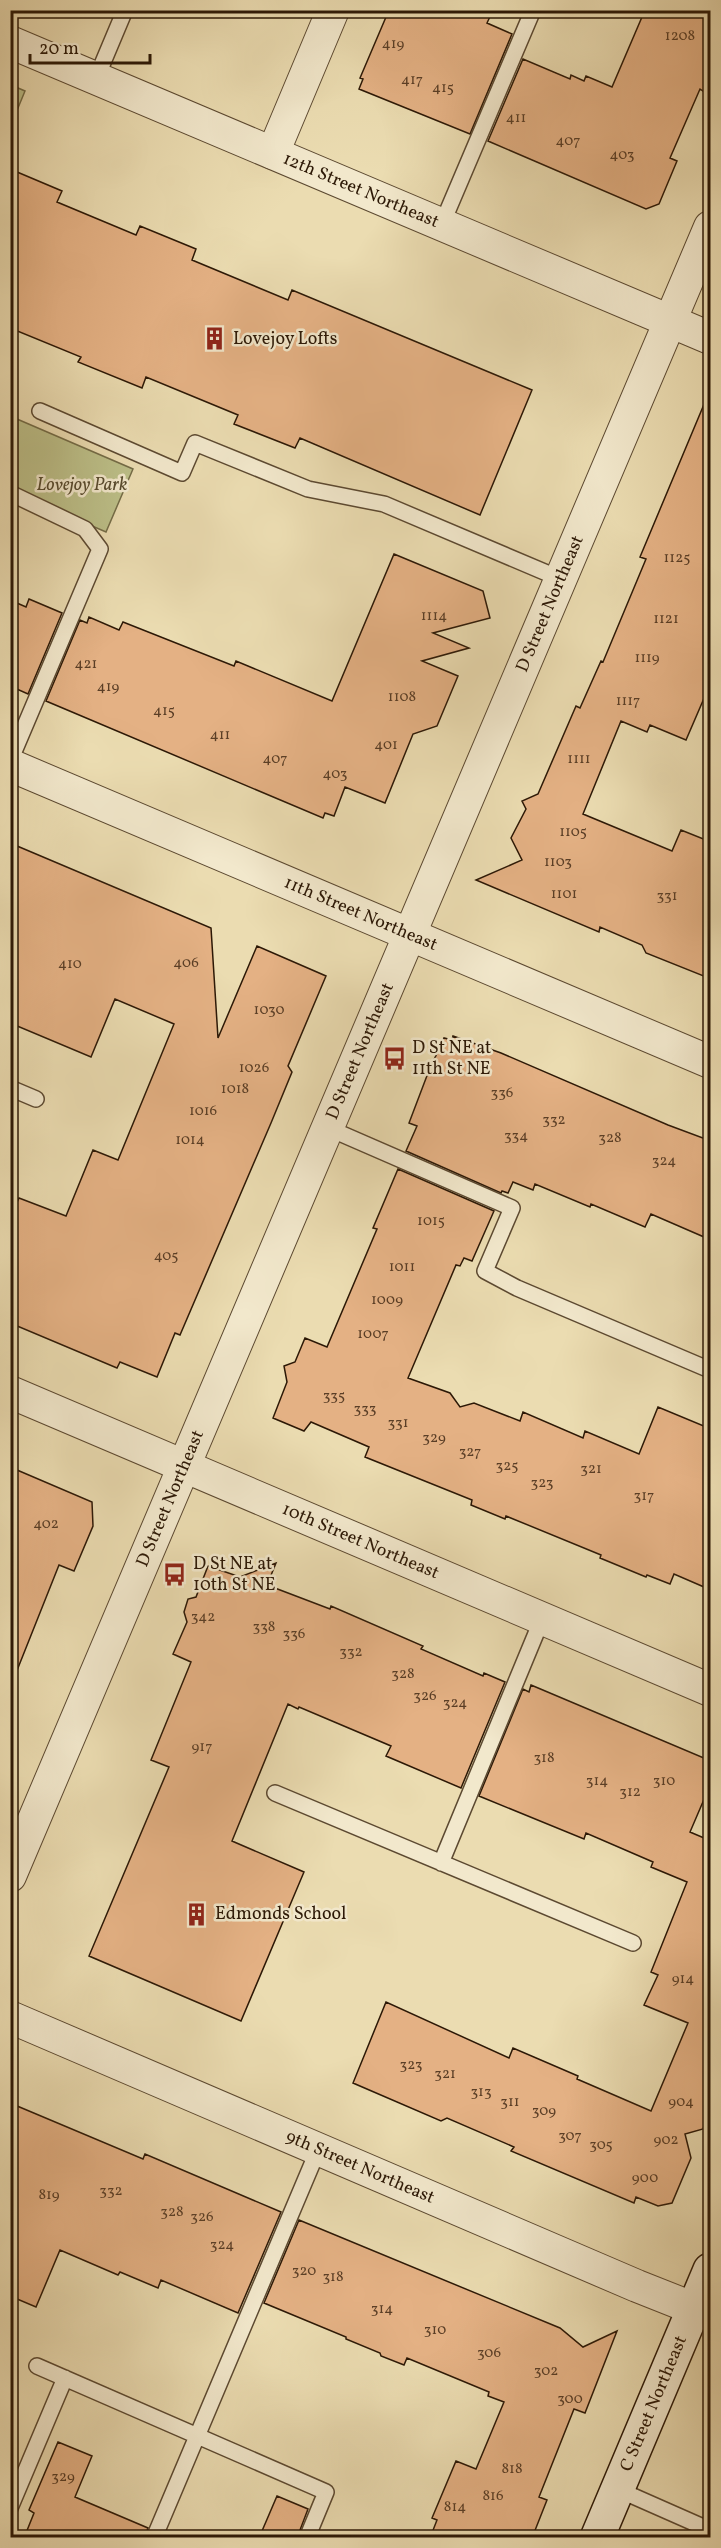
<svg xmlns="http://www.w3.org/2000/svg" width="721" height="2548" font-family="Vollkorn,serif">
	<rect width="100%" height="100%" fill="#ebdcb1"/>
	<filter id="stains"><feTurbulence type="fractalNoise" baseFrequency=".00333" numOctaves="4"/><feColorMatrix values="0 0 0 0 .2 0 0 0 0 .09 0 0 0 0 .02 0 0 0 .5 -.17"/></filter>
	<radialGradient id="worn" r=".72"><stop offset=".6" stop-color="#630" stop-opacity="0"/><stop offset="1" stop-color="#630" stop-opacity=".3"/></radialGradient>
	<!-- green -->
	<path fill="#bcbf88" stroke="#746c47" stroke-width="1.5" d="M11,85l14,6 -14,34z
		M10,416l123,53 -27,63 -95,-41z"/>
	<!-- building -->
	<path fill="#e4b184" stroke="#2c1806" stroke-width="1.5" d="M389,10h104l-6,13 25,11 -42,100 -111,-45 4,-10 -3,-1z
		M645,10h66v62l-8,19 -3,-2 -30,69 7,3 -18,43 -13,5 -158,-68 35,-82 47,20 1,-4 13,6 2,-5 26,11z
		M10,169l52,22 -5,11 79,33 4,-9 56,23 -4,11 96,40 4,-10 240,100 -52,125 -180,-77 -5,10 -61,-24 4,-9 -92,-38 -4,11 -64,-26 3,-5 -71,-29z
		M710,390l1,292 -25,58 -36,-15 -3,7 -26,-11 -38,93 89,37 9,-21 30,12v137l-65,-26 -4,-8 -42,-18 -1,5 -123,-52 46,-20 -11,-22 15,-29 -4,-8 16,-7 38,-88 4,2 21,-47 2,1 43,-103 -6,-2z
		M394,554l89,37 7,27 -57,15 36,15 -47,13 36,15 -21,50 -24,8 -28,69 -40,-16 -11,29 -9,-3 -2,5 -277,-117 34,-81 7,3 2,-6 30,13 4,-8 111,44 2,-5 96,40z
		M29,599l33,14 -34,81 -18,-8v-86l16,7z
		M10,843l201,85 7,110 39,-92 69,30 -38,90 4,6 -21,51 -91,212 -5,-2 -18,44 -37,-15 -3,6 -107,-45v-105l9,-20 47,18 27,-66 25,10 56,-136 -59,-25 -24,58 -81,-34z
		M453,1036l48,17 167,72 43,16v99l-60,-26 -6,13 -54,-23 -1,3 -55,-23 -2,6 -20,-8 -5,11 -6,-2 -1,2 -95,-42 11,-25 -8,-3 19,-50 16,-35 8,2z
		M398,1169l96,42 -22,50 -8,-3 -4,8 -4,-1 -48,113 42,15 10,14 14,-4 46,18 3,-9 60,26 2,-7 54,23 19,-47 53,22v161l-37,-16 -4,10 -23,-9 -1,2 -46,-19 1,-3 -95,-39 -1,3 -34,-14 1,-5 -107,-43 4,-10 -58,-25 -7,9 -31,-13 14,-36 -3,-16 11,-4 10,-24 22,9 50,-118 -4,-1z
		M10,1467l82,35 1,24 -19,45 -15,-6 -47,118z
		M276,1563l-9,22 63,24 1,-3 92,40 -2,3 62,27 1,-3 21,9 -44,106 -75,-32 5,-10 -92,-39 -1,2 -10,-5 -56,137 72,31 -63,149 -152,-65 80,-189 -18,-7 40,-98 -18,-8 14,-32 -3,-10 4,-13 8,-2 12,-31 32,11z
		M531,1685l180,76v22l-21,49 14,6 4,-11h3v279l-8,23 -18,5 6,24 -19,45 -14,3 -22,-9 -2,6 -123,-52 3,-4 -67,-29 -6,3 -88,-38 33,-81 123,56 4,-10 65,28 -1,3 74,32 37,-88 -44,-18 14,-30 -7,-3 36,-90 -36,-15 2,-5 -67,-29 -2,6 -105,-43 44,-107 6,3z
		M10,2103l133,56 2,-5 136,58 -43,101 -77,-33 -3,8 -38,-16 -2,3 -58,-25 -24,57 -26,-11z
		M299,2220l261,108 23,19 34,-16 -32,82 -11,-4 -35,88 8,3 -15,38h-102l7,-18 -5,-2 24,-57 20,8 28,-67 -16,-6 1,-4 -82,-34 -3,7 -23,-9 -1,-3 -34,-14v-2l-82,-34z
		M58,2442l34,14 -17,41 73,31 -4,10h-120l10,-25 -5,-3z
		M277,2496l31,13 -11,29h-38z"/>
	<g fill="none" stroke-linecap="round" stroke-linejoin="round">
		<defs>
			<path id="service" d="M96,79l29,-69
				M442,224l91,-214
				M40,411l142,62 13,-30 113,46 76,15 177,75
				M10,493l75,36 15,20 -90,212
				M10,1088l26,11
				M328,1128l184,80 -27,63 32,17 193,82
				M275,1793l358,150
				M441,1863l101,-244
				M37,2366l289,126 -19,46
				M617,2489l93,41
				M10,2508l55,-130
				M154,2538l164,-388"/>
			<g id="minor">
				<path id="s1" d="M10,42l700,296"/>
				<path d="M273,153l60,-143"/>
				<path id="s2" d="M10,765l700,297"/>
				<path id="s3" d="M10,1392l700,298"/>
				<path id="s4" d="M10,1876l700,-1649"/>
				<path id="s5" d="M10,2017l627,269 73,29"/>
			</g>
			<g id="secondary">
				<path id="s6" d="M597,2538l113,-268"/>
			</g>
		</defs>
		<!-- service casing -->
		<use href="#service" stroke="#5c4931" stroke-width="18"/>
		<!-- minor casing -->
		<use href="#minor" stroke="#5c4931" stroke-width="34"/>
		<!-- secondary casing -->
		<use href="#secondary" stroke="#2c1806" stroke-width="36"/>
		<!-- service -->
		<use href="#service" stroke="#f2e8cc" stroke-width="15"/>
		<!-- minor -->
		<use href="#minor" stroke="#f2e8cc" stroke-width="32"/>
		<!-- secondary -->
		<use href="#secondary" stroke="#f2e8cc" stroke-width="33"/>
	</g>
	<!-- icons -->
	<defs>
		<symbol id="building-bare" viewBox="-9 -9 18 18"><path d="M-4-6H4V6H1V3H-1V6H-4ZM-2.5-4.3h1.7v1.8h-1.7ZM.8-4.3h1.7v1.8H.8ZM-2.5-1h1.7V.8h-1.7ZM.8-1h1.7V.8H.8Z" fill="#8f2418" stroke="#f2e8cc" stroke-width="2.5" paint-order="stroke"/></symbol>
		<symbol id="bus-bare" viewBox="-9 -9 18 18"><path d="M-5-6H5V4H4V6H2V4H-2V6H-4V4H-5ZM-3.5-4V0h7V-4ZM-3.5 1.2v1.5H-2V1.2ZM2 1.2v1.5H3.5V1.2Z" fill="#8f2418" stroke="#f2e8cc" stroke-width="2.5" paint-order="stroke"/></symbol>
	</defs>
	<g fill-rule="evenodd">
		<use href="#building-bare" x="198" y="322" width="33" height="33"/>
		<use href="#bus-bare" x="378" y="1042" width="33" height="33"/>
		<use href="#bus-bare" x="158" y="1558" width="33" height="33"/>
		<use href="#building-bare" x="180" y="1898" width="33" height="33"/>
	</g>
	<g text-anchor="middle" dominant-baseline="central" stroke-width="5" stroke-linejoin="round" paint-order="stroke">
		<!-- number labels -->
		<g font-size="15" fill="#5a3e26">
			<text x="680" y="36">1208</text>
			<text x="393" y="44">419</text>
			<text x="412" y="80">417</text>
			<text x="443" y="88">415</text>
			<text x="516" y="118">411</text>
			<text x="568" y="141">407</text>
			<text x="622" y="155">403</text>
			<text x="677" y="558">1125</text>
			<text x="434" y="616">1114</text>
			<text x="666" y="619">1121</text>
			<text x="647" y="658">1119</text>
			<text x="86" y="664">421</text>
			<text x="108" y="687">419</text>
			<text x="402" y="697">1108</text>
			<text x="628" y="701">1117</text>
			<text x="164" y="711">415</text>
			<text x="220" y="735">411</text>
			<text x="386" y="745">401</text>
			<text x="275" y="759">407</text>
			<text x="579" y="759">1111</text>
			<text x="335" y="774">403</text>
			<text x="573" y="832">1105</text>
			<text x="558" y="862">1103</text>
			<text x="564" y="894">1101</text>
			<text x="667" y="896">331</text>
			<text x="186" y="963">406</text>
			<text x="70" y="964">410</text>
			<text x="269" y="1010">1030</text>
			<text x="254" y="1068">1026</text>
			<text x="235" y="1089">1018</text>
			<text x="502" y="1093">336</text>
			<text x="203" y="1111">1016</text>
			<text x="554" y="1120">332</text>
			<text x="516" y="1136">334</text>
			<text x="610" y="1138">328</text>
			<text x="190" y="1140">1014</text>
			<text x="664" y="1161">324</text>
			<text x="431" y="1221">1015</text>
			<text x="166" y="1256">405</text>
			<text x="402" y="1267">1011</text>
			<text x="387" y="1300">1009</text>
			<text x="373" y="1334">1007</text>
			<text x="334" y="1396">335</text>
			<text x="365" y="1409">333</text>
			<text x="398" y="1423">331</text>
			<text x="434" y="1438">329</text>
			<text x="470" y="1452">327</text>
			<text x="507" y="1466">325</text>
			<text x="591" y="1469">321</text>
			<text x="542" y="1483">323</text>
			<text x="644" y="1496">317</text>
			<text x="46" y="1524">402</text>
			<text x="203" y="1617">342</text>
			<text x="264" y="1627">338</text>
			<text x="294" y="1634">336</text>
			<text x="351" y="1652">332</text>
			<text x="403" y="1674">328</text>
			<text x="425" y="1696">326</text>
			<text x="455" y="1703">324</text>
			<text x="202" y="1747">917</text>
			<text x="544" y="1758">318</text>
			<text x="597" y="1781">314</text>
			<text x="664" y="1781">310</text>
			<text x="630" y="1792">312</text>
			<text x="683" y="1979">914</text>
			<text x="411" y="2065">323</text>
			<text x="445" y="2074">321</text>
			<text x="481" y="2092">313</text>
			<text x="510" y="2102">311</text>
			<text x="681" y="2102">904</text>
			<text x="544" y="2111">309</text>
			<text x="570" y="2136">307</text>
			<text x="666" y="2140">902</text>
			<text x="601" y="2145">305</text>
			<text x="645" y="2178">900</text>
			<text x="111" y="2191">332</text>
			<text x="49" y="2195">819</text>
			<text x="172" y="2212">328</text>
			<text x="202" y="2217">326</text>
			<text x="222" y="2245">324</text>
			<text x="304" y="2271">320</text>
			<text x="333" y="2277">318</text>
			<text x="382" y="2309">314</text>
			<text x="435" y="2330">310</text>
			<text x="489" y="2353">306</text>
			<text x="546" y="2371">302</text>
			<text x="570" y="2399">300</text>
			<text x="512" y="2469">818</text>
			<text x="63" y="2477">329</text>
			<text x="493" y="2496">816</text>
			<text x="455" y="2507">814</text>
		</g>
		<!-- street labels -->
		<g font-size="18" fill="#2c1806" stroke="#f2e8cc">
			<text stroke="none"><textPath href="#s1" startOffset="381">12th Street Northeast</textPath></text>
			<text stroke="none"><textPath href="#s4" startOffset="1382">D Street Northeast</textPath></text>
			<text stroke="none"><textPath href="#s2" startOffset="381">11th Street Northeast</textPath></text>
			<text stroke="none"><textPath href="#s4" startOffset="896">D Street Northeast</textPath></text>
			<text stroke="none"><textPath href="#s4" startOffset="410">D Street Northeast</textPath></text>
			<text stroke="none"><textPath href="#s3" startOffset="381">10th Street Northeast</textPath></text>
			<text stroke="none"><textPath href="#s5" startOffset="381">9th Street Northeast</textPath></text>
			<text stroke="none"><textPath href="#s6" startOffset="146">C Street Northeast</textPath></text>
		</g>
		<!-- poi labels -->
		<g font-size="18" fill="#2c1806" stroke="#f2e8cc" text-anchor="start">
			<text x="233" y="339">Lovejoy Lofts</text>
			<text x="412" y="1048">D St NE at<tspan x="412" dy="21">11th St NE</tspan></text>
			<text x="193" y="1564">D St NE at<tspan x="193" dy="21">10th St NE</tspan></text>
			<text x="215" y="1914">Edmonds School</text>
		</g>
		<!-- park labels -->
		<g font-size="18" font-style="italic" fill="#574a2d" stroke="#f2e8cc">
			<text x="82" y="485">Lovejoy Park</text>
		</g>
	</g>
	<!-- margin -->
	<rect width="721" height="2548" fill="none" stroke="#ebdcb1" stroke-width="36"/>
	<rect x="12" y="12" width="697" height="2524" fill="none" stroke="#2c1806" stroke-width="3"/>
	<rect x="18" y="18" width="685" height="2512" fill="none" stroke="#2c1806" stroke-width="1.5"/>
	<!-- scale -->
	<path d="M30 54v9h120v-9" fill="none" stroke="#2c1806" stroke-width="3"/>
	<text x="39" y="54" font-size="18" fill="#2c1806" stroke="#f2e8cc" stroke-width="4.5" paint-order="stroke">20 m</text>
	<rect width="100%" height="100%" filter="url(#stains)"/>
	<rect width="100%" height="100%" fill="url(#worn)"/>
</svg>
